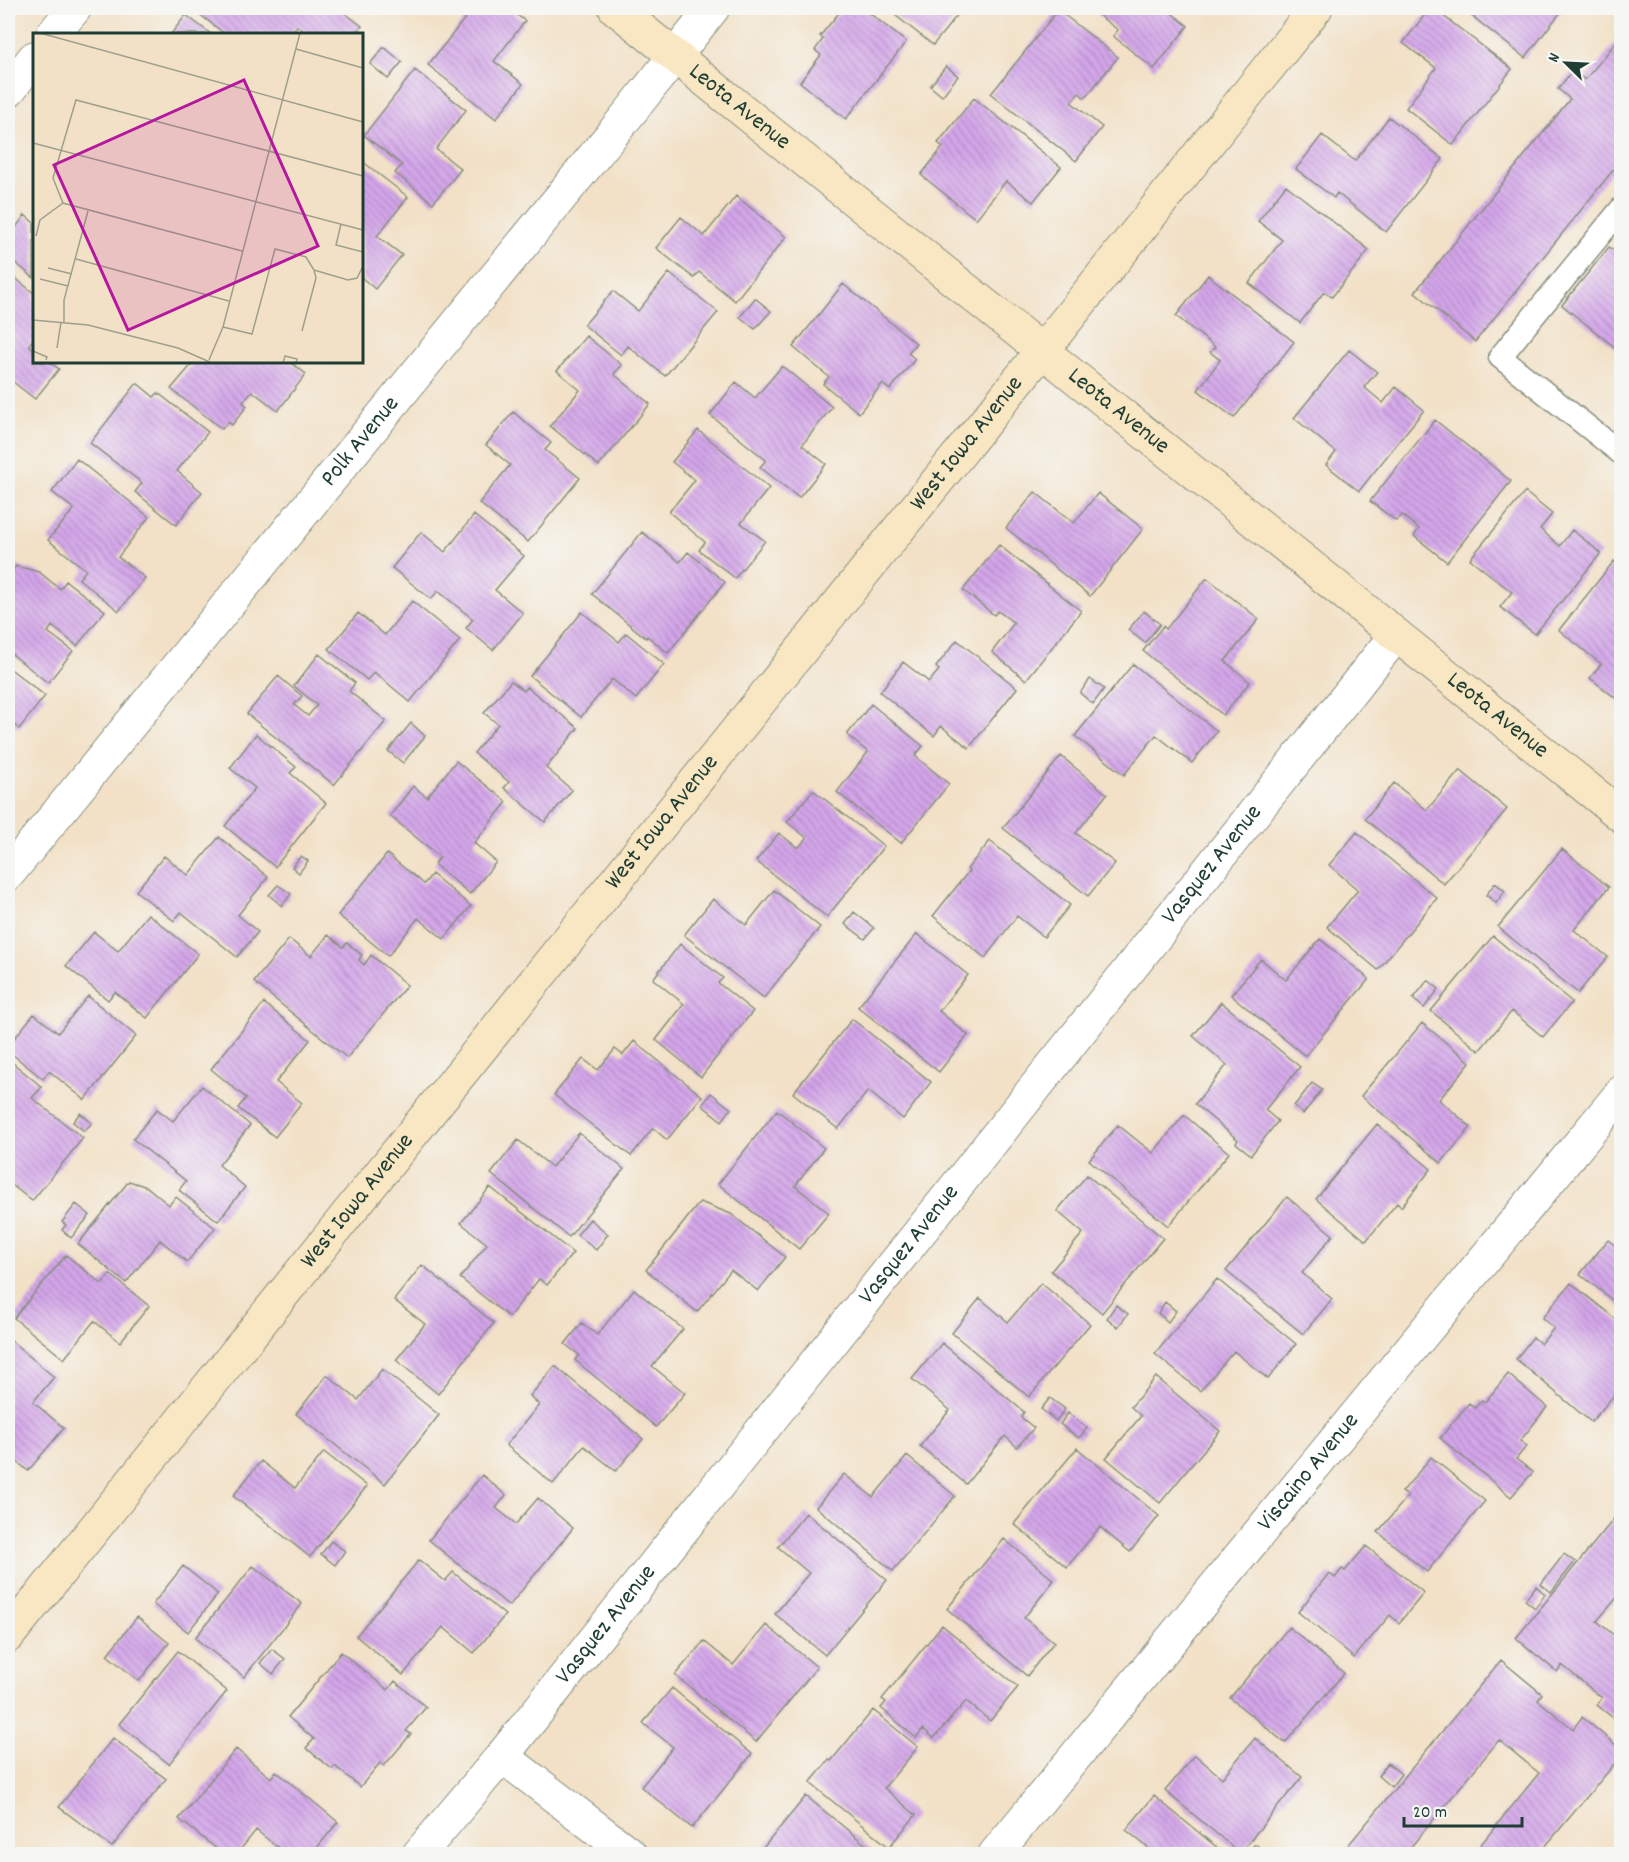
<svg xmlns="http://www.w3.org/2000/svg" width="1629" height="1862" font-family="Dekko,sans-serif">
	<defs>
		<pattern id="building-back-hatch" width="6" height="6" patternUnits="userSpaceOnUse" patternTransform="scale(1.5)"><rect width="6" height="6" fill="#d4a6ea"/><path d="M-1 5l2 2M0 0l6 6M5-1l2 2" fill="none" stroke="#ab88be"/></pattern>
	</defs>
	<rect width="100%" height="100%" fill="#f6f6f2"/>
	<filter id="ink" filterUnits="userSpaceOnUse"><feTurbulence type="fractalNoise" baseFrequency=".0167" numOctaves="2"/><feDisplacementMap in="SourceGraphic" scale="12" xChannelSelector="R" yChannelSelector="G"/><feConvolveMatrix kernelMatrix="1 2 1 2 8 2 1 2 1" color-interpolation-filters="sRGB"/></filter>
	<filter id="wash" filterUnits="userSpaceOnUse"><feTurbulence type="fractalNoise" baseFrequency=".008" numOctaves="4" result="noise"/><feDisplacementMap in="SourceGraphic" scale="24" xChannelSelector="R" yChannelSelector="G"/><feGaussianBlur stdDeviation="1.35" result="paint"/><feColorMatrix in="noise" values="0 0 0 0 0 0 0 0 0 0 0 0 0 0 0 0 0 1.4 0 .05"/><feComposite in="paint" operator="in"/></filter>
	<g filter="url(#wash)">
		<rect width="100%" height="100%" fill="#f2e1c7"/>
		<g id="blocks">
			<!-- building -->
			<path fill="url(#building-back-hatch)" d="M196,8h142l24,18 -7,8h-47l-11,-8 -7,8h-65l-31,-24z
				M473,8h34l18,13 -31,40 29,23 -27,35 -68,-54z
				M843,8h20l43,34 -60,77 -46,-37 21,-27 -6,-5 8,-11 -3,-3z
				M886,8h77l-30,37z
				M1089,8h76l23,18 -34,43 -41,-33 5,-6z
				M1430,8h3l79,61 -59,76 -47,-37 30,-40 -33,-25z
				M1470,8h94l-39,50 -58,-46z
				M1058,10l60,47 -33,41 -6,-5 -8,9 31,25 -26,34 -85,-67z
				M186,15l25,19h-40z
				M1622,35v124l-147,183 -60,-50 155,-193 -12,-10 15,-19 12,10z
				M384,47l18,15 -14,17 -18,-15z
				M946,66l12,10 -16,20 -12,-10z
				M415,70l51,40 -30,39 25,20 -28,34 -38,-30 7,-8 -38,-30z
				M974,98l87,69 -28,35 -27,-21 -30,38 -55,-44 22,-28 -5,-4z
				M1389,117l54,42 -57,73 -49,-39 -3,5 -38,-29 26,-34 33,26z
				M362,161l46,36 -31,39 25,19 -27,34 -13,-11z
				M1286,185l83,65 -37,47 -8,-5 -24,31 -51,-40 33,-43 -24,-19z
				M736,196l50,41 -51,64 -36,-29 -5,6 -38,-30 25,-31 23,19z
				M25,215l9,8v55l-26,-21v-19z
				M1609,247l13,10v96l-60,-48z
				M669,273l49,39 -53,64 -37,-30 -7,9 -37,-30 29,-34 25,20z
				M10,274l24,19v45l-5,7 5,5v12h15l10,7 -24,30 -27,-21v-101z
				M1208,275l86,67 -60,76 -36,-28 22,-30 -10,-8 5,-5 -39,-31z
				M843,284l73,59 -8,10 7,6 -25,31 -8,-6 -23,29 -36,-29 6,-7 -36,-30z
				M755,298l16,13 -16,18 -15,-12z
				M586,336l36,29 -8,9 36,30 -51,62 -49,-40 30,-36 -23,-19z
				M1349,350l28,22 -13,15 19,16 13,-16 28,23 -65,81 -33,-26 10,-13 -42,-34z
				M194,362h96l16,12 -28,37 -26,-20 -9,11 4,4 -15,19 -4,-3 -6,7 -51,-40z
				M782,366l50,41 -30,38 24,19 -27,34 -39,-31 6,-7 -56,-45 26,-33 19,16z
				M137,383l17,14 4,-4 50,39 -31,39 25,21 -26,33 -41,-33 7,-9 -52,-40z
				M513,412l38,31 -6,7 35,28 -52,64 -49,-39 31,-38 -24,-20z
				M1435,420l76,61 -64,81 -33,-26 5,-7 -17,-14 -6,6 -26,-20z
				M698,430l71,58 -28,35 24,18 -30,37 -36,-28 6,-8 -36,-30 26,-32 -23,-18z
				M77,459l72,58 -31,40 27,21 -26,33 -40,-32 7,-9 -38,-30 26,-31 -22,-17z
				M1035,492l39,31 24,-30 45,36 -53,67 -84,-68z
				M1525,492l27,22 -12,15 20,17 12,-16 29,23 -66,81 -35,-27 12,-15 -42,-33z
				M474,515l50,41 -29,34 28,23 -30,37 -27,-22 7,-9 -35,-28 -7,8 -39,-31 29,-36 24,20z
				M642,532l38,30 8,-10 37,30 -57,71 -21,-17 -1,2 -54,-44z
				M999,545l82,66 -55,69 -34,-28 22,-29 -16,-12 -4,4 -31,-25z
				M1614,561l8,7v135l-32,-25 11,-14 -42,-34z
				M16,566l23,6 21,17 6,-8 39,30 -28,35 -25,-20 -4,6 25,19 -25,32 -40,-32v-74z
				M1207,578l52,41 -34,42 25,21 -27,33 -80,-64 20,-25 3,3z
				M412,601l48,39 -50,62 -36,-30 -7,8 -38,-31 29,-36 27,22z
				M1144,611l16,13 -15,19 -17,-13z
				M582,612l37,30 7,-9 38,31 -28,35 -24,-20 -31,38 -51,-41z
				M957,640l60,48 -48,60 -28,-22 -7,10 -54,-44 23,-30 26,20 10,-12 -3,-3z
				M319,654l36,29 -6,8 37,30 -52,64 -87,-71 31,-38 24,20 -8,9 14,11 9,-11 -23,-19z
				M1133,664l84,67 -25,32 -36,-28 -32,40 -49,-39z
				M8,667l37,29 -26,33 -11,-9z
				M1090,679l14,10 -11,15 -13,-11z
				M511,681l13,10 3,-4 51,41 -32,40 26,22 -27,32 -41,-34 5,-6 -35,-29 24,-29 -14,-11z
				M871,704l52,42 -8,10 34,28 -48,59 -64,-51 31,-40 -21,-17z
				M411,723l14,13 -22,27 -15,-12z
				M256,734l40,33 -6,6 36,30 -51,64 -50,-41 30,-38 -25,-20z
				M1061,756l46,38 -31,39 39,30 -27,33 -85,-68z
				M456,761l51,41 -33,41 22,19 -26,32 -36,-30 6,-7 -50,-41 23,-30 14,11z
				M1460,770l47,39 -63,75 -79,-65 29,-36 33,27z
				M813,790l71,56 -57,71 -71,-56 23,-28 19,15 9,-10 -20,-16z
				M1357,832l80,66 -59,72 -51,-43 31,-37 -29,-25z
				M219,837l49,40 -30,38 20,17 -21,25 -56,-45 -7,9 -38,-30 28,-35 24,19z
				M990,841l80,64 -26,32 -27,-21 -32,42 -52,-42 36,-45 -2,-2z
				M1562,849l47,38 -35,43 34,27 -30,36 -80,-66z
				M387,854l37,30 8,-10 39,32 -27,33 -26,-21 -30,38 -50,-41z
				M301,856l7,5 -9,12 -7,-6z
				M1495,883l10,8 -9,12 -10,-8z
				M278,885l13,9 -9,12 -13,-11z
				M774,890l46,37 -56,71 -80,-63 29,-36 33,26z
				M854,912l20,16 -9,11 -20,-15z
				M148,914l50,40 -51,64 -32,-26 -7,8 -42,-34 28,-34 24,19z
				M917,934l51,41 -29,36 29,24 -29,37 -81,-65z
				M328,935l15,12 4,-4 15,12 -3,5 5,5 7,-10 36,30 -60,73 -93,-76 35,-43 22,17z
				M1493,936l79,66 -29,35 -31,-26 -33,40 -48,-40z
				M1320,939l49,40 -64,77 -74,-61 30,-36 25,21z
				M680,944l43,34 -5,5 35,28 -52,66 -45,-37 28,-36 -31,-25z
				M1428,980l11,9 -15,19 -11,-9z
				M88,996l48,40 -51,64 -36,-29 -6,8 -35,-28v-5l26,-32 24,19z
				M1221,1002l79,65 -35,43 13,11 -27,34 -15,-12 2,-3 -43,-36 32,-39 -34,-29z
				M264,1003l46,37 -34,42 26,21 -27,34 -37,-29 8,-10 -35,-29z
				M852,1019l79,63 -28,37 -35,-28 -30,38 -45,-36z
				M1422,1023l48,39 -31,38 32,27 -30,36 -80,-67z
				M634,1041l68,55 -35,44 -14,-12 -22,28 -77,-61 29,-36 15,11 17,-21 8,6z
				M8,1059l34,28 -10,11 51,40 -51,63 -24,-19z
				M1312,1083l10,7 -19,24 -9,-8z
				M202,1086l48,39 -31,40 26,22 -27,34 -39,-31 7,-9 -53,-42 24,-30 16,12z
				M711,1093l20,16 -9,12 -20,-16z
				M777,1110l47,38 -29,38 34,27 -30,36 -81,-65z
				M80,1113l12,10 -8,8 -11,-9z
				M1184,1115l45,38 -61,73 -79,-66 29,-35 35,28z
				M1377,1124l54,45 -30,38 -4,-4 -31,38 -50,-42z
				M579,1133l45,36 -55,68 -78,-63 27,-34 34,27z
				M1087,1175l76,63 -61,75 -51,-42 32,-38 -26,-22z
				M129,1181l18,6 22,18 7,-8 39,31 -28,34 -27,-22 -34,43 -48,-39z
				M490,1187l83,66 -26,32 -8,-6 -30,38 -49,-39 27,-34 -26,-21z
				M1287,1197l46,38 -31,38 30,26 -29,35 -77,-63z
				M700,1202l31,12 54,43 -27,34 -27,-21 -34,42 -51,-42z
				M76,1204l14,11 -19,23 -9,-8 4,-5 -4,-3z
				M590,1219l18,15 -12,16 -19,-15z
				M1608,1240l14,11v57l-42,-34z
				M66,1255l36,29 8,-10 39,32 -29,36 -26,-21 -30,38 -50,-41z
				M422,1265l72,58 -56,71 -42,-34 29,-36 -31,-24z
				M1217,1279l79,65 -28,35 -34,-28 -34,40 -45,-37z
				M1041,1283l49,41 -61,73 -77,-64 28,-35 28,24z
				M1571,1283l51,41v62l-31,36 -75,-63 17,-22 8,7 13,-16 -12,-10z
				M634,1289l49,40 -31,37 33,27 -29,34 -81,-67 4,-5 -14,-11 17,-21 15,12z
				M1165,1302l11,9 -8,11 -10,-9z
				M1116,1305l12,9 -10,13 -11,-9z
				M8,1338l46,39 -21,25 31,26 -36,43 -20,-17z
				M942,1343l82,69 -3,5 13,11 -17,19 -12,-11 -39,48 -46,-38 30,-36 -38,-31z
				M555,1366l88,73 -27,32 -32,-25 -31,38 -47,-39 33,-40 -9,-9z
				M382,1369l57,46 -54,69 -89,-70 31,-39 31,25z
				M1508,1374l39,33 -27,34 7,5 -11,13 17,13 -22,25 -71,-59 29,-35 6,5 7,-8 3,2z
				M1156,1377l64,54 -60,72 -54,-45 35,-42 -10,-9z
				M1050,1398l15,11 -9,12 -15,-12z
				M1068,1413l19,15 -8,10 -19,-14z
				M1077,1448l82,68 -29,36 -30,-25 -33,40 -53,-43z
				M324,1452l43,34 -57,71 -77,-61 28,-35 34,27z
				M907,1456l48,40 -62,75 -77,-64 28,-33 29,23z
				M1431,1457l54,44 -58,71 -49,-40 30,-36 -6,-4z
				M482,1475l24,20 -10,13 20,16 22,-26 35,30 -64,78 -80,-66z
				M1622,1509v83l-25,29 25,21v83l-25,-20 5,-7 -40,-33 -5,7 -41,-34z
				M806,1513l81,67 -62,75 -50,-41 34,-41 -31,-26z
				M1004,1539l50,41 -30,38 30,24 -27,34 -80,-67z
				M331,1541l14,10 -10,14 -14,-11z
				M1366,1546l58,47 -25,30 -9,-8 -36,43 -56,-46 31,-39 6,5 7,-9 3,2z
				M1564,1554l11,8 -24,30 -10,-8z
				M419,1560l26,21 8,-9 52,43 -31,38 -31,-26 -40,48 -47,-39z
				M183,1566l35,28 -30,38 -35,-28z
				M253,1566l49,38 -58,73 -49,-39z
				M1536,1586l9,8 -10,14 -10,-8z
				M137,1617l32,26 -30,38 -32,-26z
				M766,1625l51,42 -61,75 -81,-67 29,-34 29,24z
				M942,1625l76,62 -28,34 -24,-20 -32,37 -11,-9 -7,9 -35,-30 5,-6 -4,-3z
				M1289,1627l55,46 -59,70 -55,-45z
				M272,1649l13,10 -12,15 -13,-11z
				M178,1651l49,40 -58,73 -50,-40z
				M341,1652l47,38 7,-9 31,26 -20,24 5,3 -27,32 -4,-3 -20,24 -25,-21 -3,3 -26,-21 8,-9 -26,-22z
				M1501,1660l41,34 -4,6 35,29 9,-12 40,33v5l-83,99h-66l66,-81 -40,-33 -94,114h-64z
				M672,1688l80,66 -60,74 -51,-41 32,-40 -30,-24z
				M873,1710l45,37 -34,41 32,27 -27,32 -79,-64 19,-23 2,1z
				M113,1738l53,41 -54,68 -53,-40z
				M1255,1738l47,39 -62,76 -75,-62 30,-36 27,23z
				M236,1749l35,29 5,-7 62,51 -26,32h-26l-30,-24 -19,24h-14l-44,-35z
				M1388,1763l13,11 -10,13 -13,-11z
				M806,1796l71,58h-119z
				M1154,1796l71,58h-69l-30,-24z
				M1255,1844l13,10h-22z"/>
		</g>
	</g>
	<g filter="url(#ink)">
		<use href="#blocks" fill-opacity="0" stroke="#888f7e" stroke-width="1.5"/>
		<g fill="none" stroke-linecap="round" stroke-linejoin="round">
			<defs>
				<path id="lane" d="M1622,208l-122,149 122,97"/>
				<g id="street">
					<path d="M53,34l22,-26"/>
					<path d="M8,91l26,-33"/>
					<path id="s1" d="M8,874l623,-763 82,-103"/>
					<path d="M502,1756l128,98"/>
					<path id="s2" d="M419,1854l83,-98 894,-1121"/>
					<path id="s3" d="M995,1854l627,-762"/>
				</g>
				<g id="secondary">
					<path id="s4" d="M615,8l1007,808"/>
					<path id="s5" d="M8,1636l993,-1234 315,-394"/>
				</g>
			</defs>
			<!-- lane casing -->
			<use href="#lane" stroke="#888f7e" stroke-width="25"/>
			<!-- street casing -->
			<use href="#street" stroke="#888f7e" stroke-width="35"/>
			<!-- secondary casing -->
			<use href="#secondary" stroke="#888f7e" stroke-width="35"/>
			<!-- lane -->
			<use href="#lane" stroke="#fff" stroke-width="22"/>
			<!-- street -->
			<use href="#street" stroke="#fff" stroke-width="33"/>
			<!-- secondary -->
			<use href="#secondary" stroke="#f9e7c3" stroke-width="33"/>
		</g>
	</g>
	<g text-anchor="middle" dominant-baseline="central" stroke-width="4.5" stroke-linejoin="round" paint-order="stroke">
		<!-- street labels -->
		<g font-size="24" fill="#1f3d34" stroke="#f6f6f2">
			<text stroke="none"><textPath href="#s4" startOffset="159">Leota Avenue</textPath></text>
			<text stroke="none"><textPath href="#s4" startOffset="645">Leota Avenue</textPath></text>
			<text stroke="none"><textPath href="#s1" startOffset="558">Polk Avenue</textPath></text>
			<text stroke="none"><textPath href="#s5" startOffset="1530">West Iowa Avenue</textPath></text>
			<text stroke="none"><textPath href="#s4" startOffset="1131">Leota Avenue</textPath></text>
			<text stroke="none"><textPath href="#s5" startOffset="1044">West Iowa Avenue</textPath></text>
			<text stroke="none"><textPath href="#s2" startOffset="1268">Vasquez Avenue</textPath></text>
			<text stroke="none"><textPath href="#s5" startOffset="558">West Iowa Avenue</textPath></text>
			<text stroke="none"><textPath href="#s2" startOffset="782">Vasquez Avenue</textPath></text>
			<text stroke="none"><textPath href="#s3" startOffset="494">Viscaino Avenue</textPath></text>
			<text stroke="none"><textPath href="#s2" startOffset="296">Vasquez Avenue</textPath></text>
		</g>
	</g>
	<!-- overview -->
	<g transform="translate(33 33)">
		<rect width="330" height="330" fill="#f2e1c7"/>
		<path fill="none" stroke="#9e9f8c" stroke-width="1.5" d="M7,0l323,89M263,16l67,19M0,110l330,87M308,191l-5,21 27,7M3,203l4,-16 23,-17M209,218l-179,-48 -10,-25 23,-78 287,76M43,226l153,42M15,235l24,6M281,237l34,10 9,-2 6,-12M7,246l28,7M0,287l55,5 90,23 34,15M31,289v-22l24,-89M190,294l29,7 23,-85 31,8 8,13 2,8 -14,53M24,315l4,-26M0,318l14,6 -1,3M176,327l14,-33 77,-294M250,330l2,-7 12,3 -1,4"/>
		<path fill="#b5179e" fill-opacity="0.15" stroke="#b5179e" stroke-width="3" d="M211,47l74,166 -190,84 -74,-165z"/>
		<rect width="330" height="330" fill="none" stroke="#1f3d34" stroke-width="3"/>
	</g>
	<!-- margin -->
	<rect width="1629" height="1862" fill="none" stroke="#f6f6f2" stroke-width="30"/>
	<!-- north arrow -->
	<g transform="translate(1566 63) rotate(294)" stroke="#f6f6f2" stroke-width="4.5" paint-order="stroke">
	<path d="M0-4.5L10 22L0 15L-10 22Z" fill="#1f3d34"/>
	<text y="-9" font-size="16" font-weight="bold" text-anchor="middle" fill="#1f3d34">N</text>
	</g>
	<!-- scale -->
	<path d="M1404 1817v9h118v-9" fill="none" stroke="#1f3d34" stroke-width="3"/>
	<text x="1413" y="1817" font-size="18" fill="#1f3d34" stroke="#f6f6f2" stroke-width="4.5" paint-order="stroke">20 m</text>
</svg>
